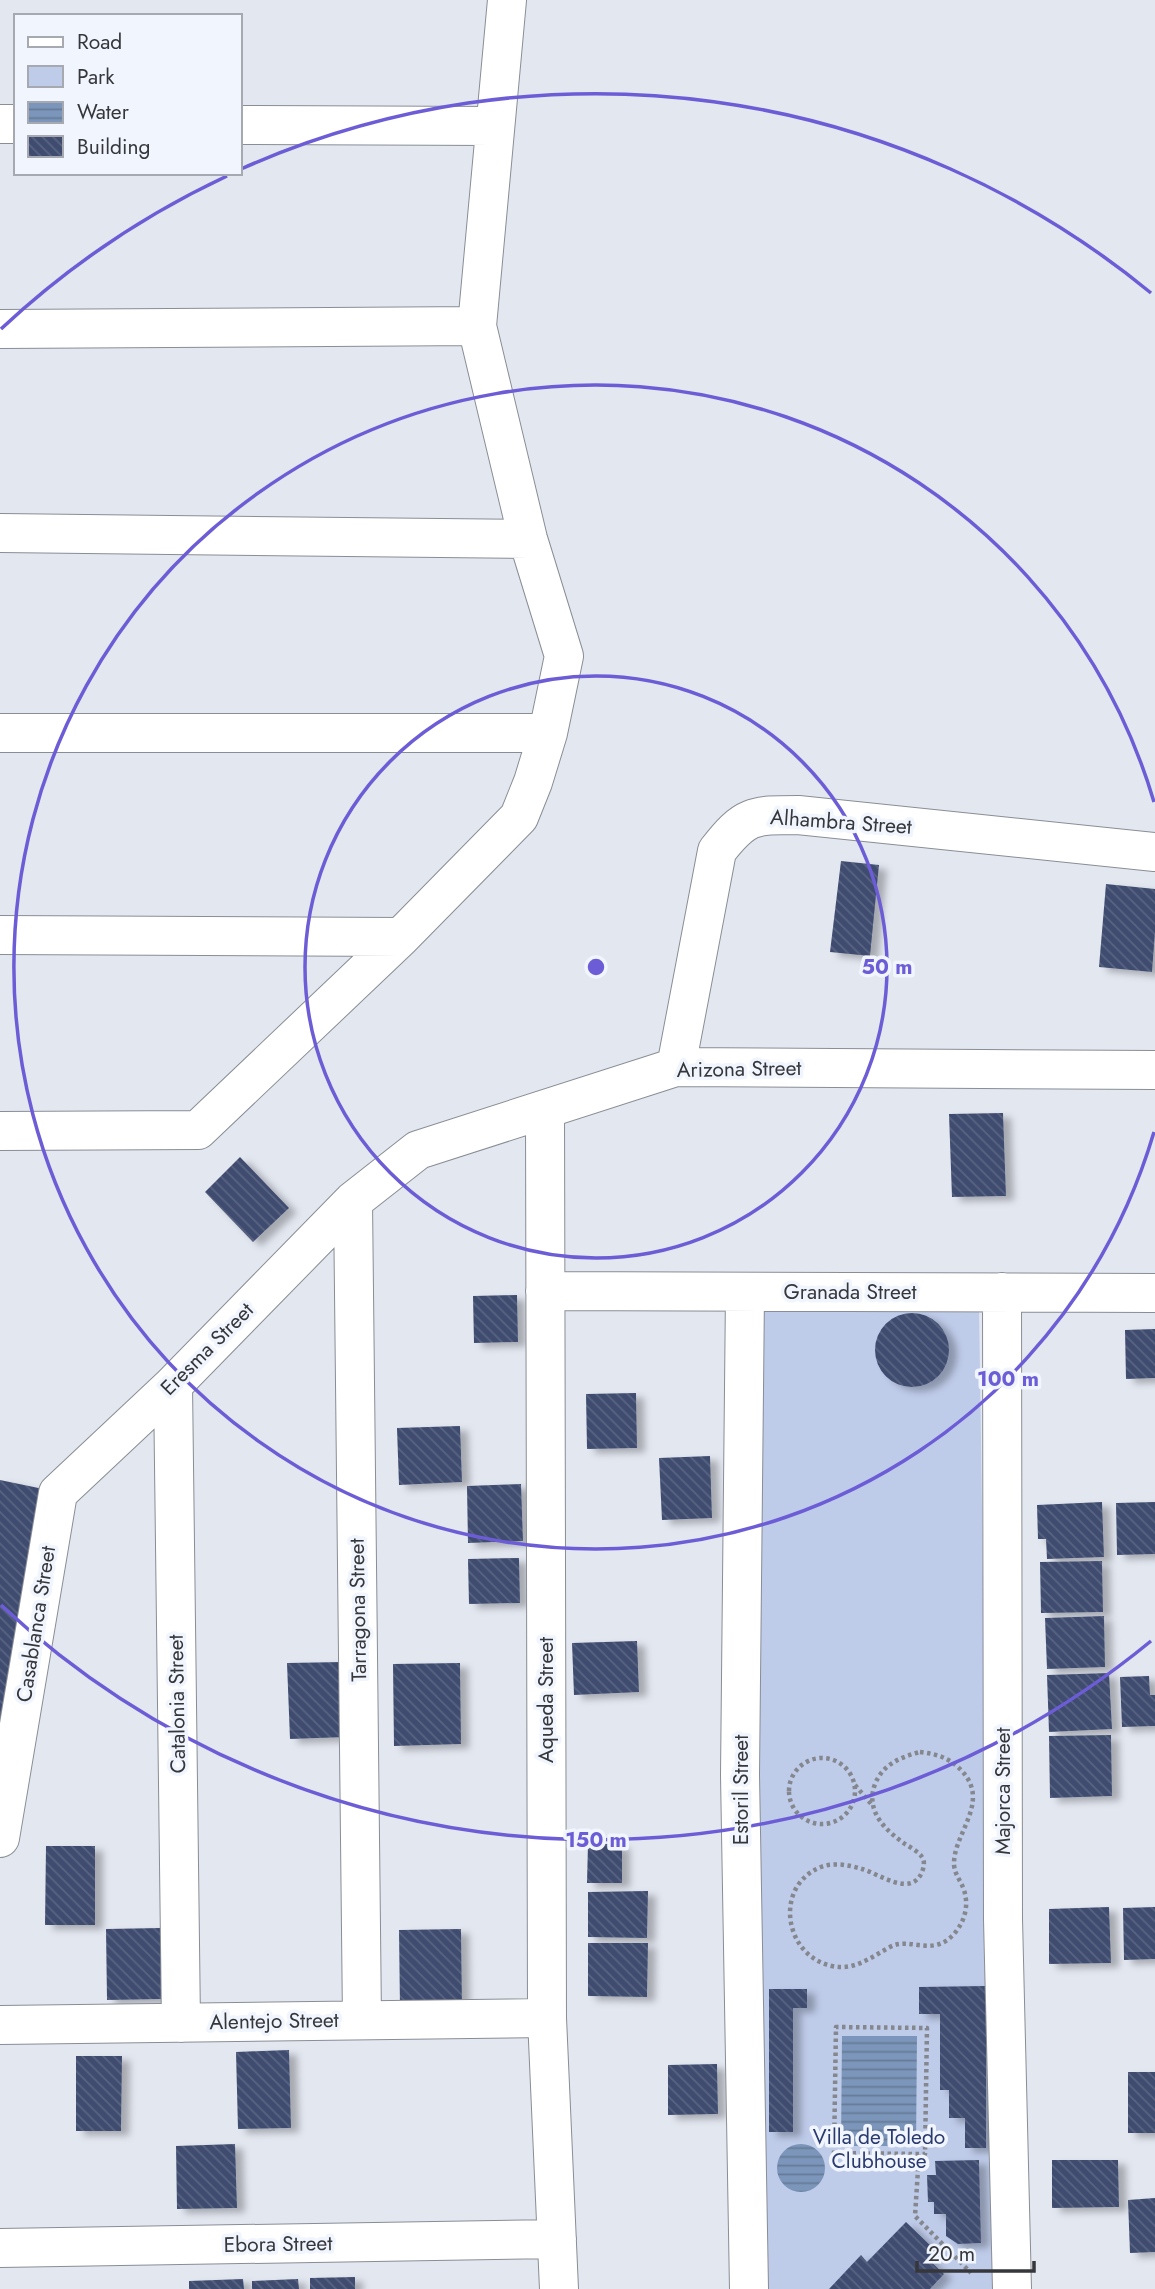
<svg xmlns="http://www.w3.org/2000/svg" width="1155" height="2289" font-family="Jost,sans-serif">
	<defs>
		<pattern id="water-rules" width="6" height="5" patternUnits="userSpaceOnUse" patternTransform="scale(1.75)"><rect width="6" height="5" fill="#7b96ba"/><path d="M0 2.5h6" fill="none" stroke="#667b98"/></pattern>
		<pattern id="building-back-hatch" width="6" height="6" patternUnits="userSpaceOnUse" patternTransform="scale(1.75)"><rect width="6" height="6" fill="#3f4c70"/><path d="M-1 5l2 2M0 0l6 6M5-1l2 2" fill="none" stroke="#596481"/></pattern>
		<filter id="shadow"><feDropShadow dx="8" dy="4.5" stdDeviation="3.5" flood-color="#0004"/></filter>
	</defs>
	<rect width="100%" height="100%" fill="#e3e7f0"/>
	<!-- park -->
	<path fill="#becbe9" d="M979,1306l6,408 13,575h-234l-8,-982z"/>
	<!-- water -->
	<path fill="url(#water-rules)" d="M842,2036h75l-1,110h-75z
		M777 2168a24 24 0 1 1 48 0a24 24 0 1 1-48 0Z"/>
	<!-- building -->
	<path fill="url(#building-back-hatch)" filter="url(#shadow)" d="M841,861l38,4 -9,91 -40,-4z
		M1106,884l49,5v43l-3,40 -53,-5z
		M1003,1113l3,83 -54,1 -3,-83z
		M240,1157l49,51 -36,34 -48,-50z
		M517,1295l1,47 -44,1 -1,-47z
		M875 1350a37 37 0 1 1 74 0a37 37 0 1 1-74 0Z
		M1155,1329v49l-29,1 -1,-49z
		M636,1393l1,55 -50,1 -1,-55z
		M460,1426l2,56 -63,3 -2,-57z
		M710,1456l2,62 -50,2 -3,-62z
		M0,1480l48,10 -48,263z
		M521,1484l2,57 -55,2 -1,-57z
		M1102,1502l2,55 -57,2 -1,-20h-8l-1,-34z
		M1155,1502v52l-38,1 -1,-52z
		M519,1558l1,45 -51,1 -1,-45z
		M1102,1561l1,51 -62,1 -1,-51z
		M1104,1616l1,51 -58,2 -2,-51z
		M637,1641l2,51 -65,3 -2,-52z
		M343,1662l3,75 -56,2 -3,-76z
		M460,1663l1,81 -67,2 -1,-82z
		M1109,1673l3,56 -63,3 -2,-57z
		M1149,1676l1,19h5v31l-33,1 -2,-50z
		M1111,1735l1,61 -62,2 -1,-62z
		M588,1844h34v39h-35z
		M46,1846h49v79h-50z
		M648,1891l-1,47 -59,-1v-45z
		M1109,1907l2,56 -62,1v-55z
		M1155,1907v52l-31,1 -1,-52z
		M161,1928l1,71 -55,1 -1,-71z
		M461,1929l1,80h-62l-1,-79z
		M588,1943h60l-1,54 -59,-1z
		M986,1986v162h-21v-30h-16v-28h-9v-76h-21v-27z
		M769,1989h38v19h-14v124h-24z
		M289,2050l2,78 -53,1 -2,-77z
		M76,2056h46l-1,75h-45z
		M717,2064l1,50 -50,1v-50z
		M1128,2072h27v61h-27z
		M235,2144l2,64 -60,1 -1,-63z
		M979,2160l2,83 -23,1 -12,-8v-22h-12v-12h-6l-1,-27h9l-1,-14z
		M1052,2160h66l1,47 -67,1z
		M1155,2198v54l-25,1 -2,-53z
		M906,2222l29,28 -8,8 17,16 -14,15h-101l32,-34 6,7z
		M355,2277v12h-45v-11z
		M243,2279l1,10h-55v-8z
		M298,2279l1,10h-47v-8z"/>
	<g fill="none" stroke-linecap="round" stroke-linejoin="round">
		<defs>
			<path id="minor" d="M0,124h16
				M240,125l254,1
				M0,329l477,-3
				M0,533l528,6
				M0,733h548
				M0,935l401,2
				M676,1067l41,-216c28,-36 35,-36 81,-36l357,37
				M545,1110l2,908 12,271
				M0,1131l198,-1 203,-193 118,-120 14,-35 15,-49 16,-77 -36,-117 -51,-213 30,-326
				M353,1201l9,819
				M545,1291l610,2
				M745,1292l-5,483 9,514
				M1002,1292l1,627 9,370
				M173,1385l8,638
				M0,1838l58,-345 115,-108 180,-184 65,-51 258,-83 479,3
				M0,2025l547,-7
				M0,2248l557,-9"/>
		</defs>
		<!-- minor casing -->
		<use href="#minor" stroke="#898d95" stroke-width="40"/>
		<!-- path -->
		<path stroke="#84878d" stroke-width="4.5" stroke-dasharray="3.5 3.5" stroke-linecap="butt" d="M920,1752c17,2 30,6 42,19 29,32 -9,62 -8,94 1,10 7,16 10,25 5,16 1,31 -10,44 -22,24 -44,2 -64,13 -19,10 -35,24 -58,19 -48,-10 -59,-80 -11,-99 13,-5 28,-2 41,2 18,5 49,29 60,3 2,-5 3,-11 0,-15 -3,-5 -12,-10 -17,-13 -20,-14 -40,-33 -30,-60 8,-20 26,-27 45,-32z
			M789 1791a33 33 0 1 1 66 0a33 33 0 1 1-66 0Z
			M855,1785l17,20
			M919,2154l-85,-1 2,-126 91,1 -2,126h-6l-4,62 56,57"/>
		<!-- minor -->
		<use href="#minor" stroke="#fff" stroke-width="38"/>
	</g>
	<!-- distance rings -->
	<g fill="none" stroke="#6c5dd7" stroke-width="3.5">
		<circle cx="596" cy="967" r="291"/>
		<path d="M1154 1132A582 582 0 1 1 1154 802"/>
		<path d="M1151 1641A873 873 0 0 1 1 1605M1 329A873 873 0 0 1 227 176M241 169A873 873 0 0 1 1151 293"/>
	</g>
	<g text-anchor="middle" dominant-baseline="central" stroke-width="7" stroke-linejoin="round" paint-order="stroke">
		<!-- street labels -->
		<g font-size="21" fill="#36373b" stroke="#f1f5fe">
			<text transform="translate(841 822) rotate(4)">Alhambra Street</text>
			<text transform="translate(739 1069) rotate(-1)">Arizona Street</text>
			<text x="850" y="1292">Granada Street</text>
			<text transform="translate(207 1349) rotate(-45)">Eresma Street</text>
			<text transform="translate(358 1610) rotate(-91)">Tarragona Street</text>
			<text transform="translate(36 1624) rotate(-81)">Casablanca Street</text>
			<text transform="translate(546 1700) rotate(-90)">Aqueda Street</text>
			<text transform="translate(177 1704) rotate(-91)">Catalonia Street</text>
			<text transform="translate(741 1790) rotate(-90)">Estoril Street</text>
			<text transform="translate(1003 1791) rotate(-90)">Majorca Street</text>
			<text transform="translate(274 2021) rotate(-1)">Alentejo Street</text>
			<text transform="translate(278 2244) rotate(-1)">Ebora Street</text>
		</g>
		<!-- park labels -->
		<g font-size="21" fill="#293a6e" stroke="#f1f5fe">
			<text x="879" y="2137">Villa de Toledo<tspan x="879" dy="24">Clubhouse</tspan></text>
		</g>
	</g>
	<circle cx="596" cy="967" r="10" fill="#6c5dd7" stroke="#f1f5fe" stroke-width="3.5"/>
	<g font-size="21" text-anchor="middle" font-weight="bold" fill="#6c5dd7" stroke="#f1f5fe" stroke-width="7" stroke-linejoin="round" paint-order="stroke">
		<text x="887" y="974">50 m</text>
		<text x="1008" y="1386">100 m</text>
		<text x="596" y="1847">150 m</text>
	</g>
	<!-- legend -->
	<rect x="14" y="14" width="228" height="161" fill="#f1f5fe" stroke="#a6a9b0" stroke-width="2"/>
	<rect x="28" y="37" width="35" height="10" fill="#ffffff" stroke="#a6a9b0" stroke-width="2"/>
	<text x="77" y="49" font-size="21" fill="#36373b">Road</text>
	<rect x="28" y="66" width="35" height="21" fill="#becbe9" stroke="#a6a9b0" stroke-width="2"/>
	<text x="77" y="84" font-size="21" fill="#36373b">Park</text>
	<rect x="28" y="102" width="35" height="21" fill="url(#water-rules)" stroke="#a6a9b0" stroke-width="2"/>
	<text x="77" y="119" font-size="21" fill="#36373b">Water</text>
	<rect x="28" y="136" width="35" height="21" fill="url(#building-back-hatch)" stroke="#a6a9b0" stroke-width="2"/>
	<text x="77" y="154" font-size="21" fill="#36373b">Building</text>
	<!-- scale -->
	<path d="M917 2261v10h117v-10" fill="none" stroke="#36373b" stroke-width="3.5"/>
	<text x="928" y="2261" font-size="21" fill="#36373b" stroke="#f1f5fe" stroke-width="5" paint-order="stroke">20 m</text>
</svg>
